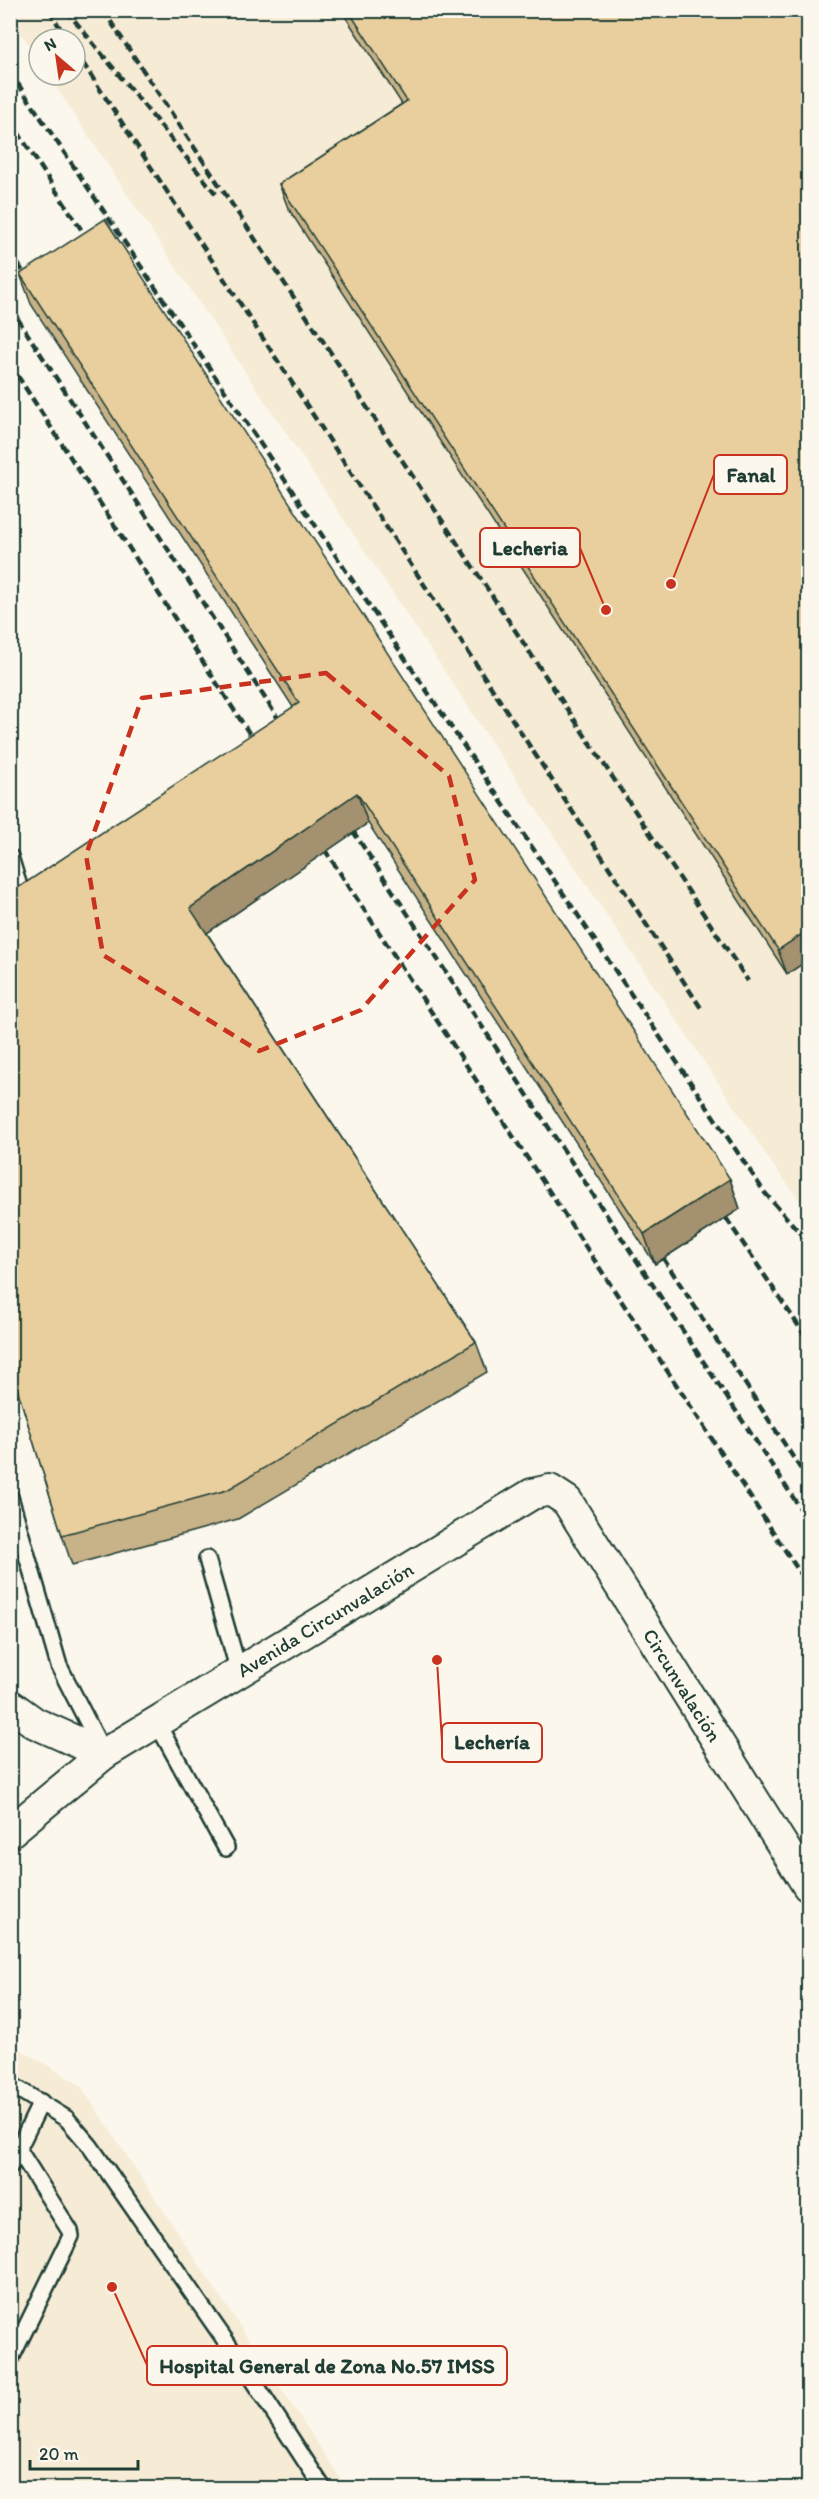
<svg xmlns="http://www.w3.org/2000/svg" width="819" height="2499" font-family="Itim,sans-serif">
	<rect width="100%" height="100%" fill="#fbf7ec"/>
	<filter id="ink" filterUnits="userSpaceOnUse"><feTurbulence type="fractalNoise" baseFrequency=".0167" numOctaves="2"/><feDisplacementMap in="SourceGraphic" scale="12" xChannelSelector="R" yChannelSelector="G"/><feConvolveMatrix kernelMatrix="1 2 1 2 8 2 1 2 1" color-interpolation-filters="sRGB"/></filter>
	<g filter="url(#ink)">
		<!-- built -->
		<path fill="#f6ebd5" d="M10,11h798v1200l-33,-43 -727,-1093h27v-36h-36v22l-28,-43z
			M10,2043l70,42 267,403h-336z"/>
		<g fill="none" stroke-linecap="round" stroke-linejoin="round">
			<defs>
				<path id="service" d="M10,857l14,46
					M10,1497l49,169 43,84
					M207,1559l32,113
					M157,1723l69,125
					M10,2084l57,35 23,27 160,230 73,112
					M10,2166l31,-64
					M10,2360l61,-124 -1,-5 -52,-82"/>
				<g id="minor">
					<path d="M10,1705l25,18 69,31"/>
					<path id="s1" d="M10,1832l94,-78 428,-260 18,-4 17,11 241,385"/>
				</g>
			</defs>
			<!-- service casing -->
			<use href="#service" stroke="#1f3d34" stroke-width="20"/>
			<!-- minor casing -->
			<use href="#minor" stroke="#1f3d34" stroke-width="34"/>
			<!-- service -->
			<use href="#service" stroke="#fbf7ec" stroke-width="15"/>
			<!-- minor -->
			<use href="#minor" stroke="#fbf7ec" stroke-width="30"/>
			<!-- rail -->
			<path stroke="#1f3d34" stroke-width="4.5" stroke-dasharray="9 4.5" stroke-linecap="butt" d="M49,10l18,29
				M66,10l150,184
				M103,10l645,971
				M75,51l626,957
				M10,72l755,1121 43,49
				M10,120l82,126
				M10,252l22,33
				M10,307l277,425
				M10,364l250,386
				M345,819l463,701
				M317,838l491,747
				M726,1218l82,122
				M663,1258l145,222"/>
		</g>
		<!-- wall -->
		<path fill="#c8b288" stroke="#1f3d34" stroke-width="1.5" d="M341,10h467v950l-21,14 -499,-766 -9,-24 123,-80z
			M20,274l710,905 10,30 -85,55 -287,-441 -161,110 269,409 11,30 -249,147 -166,46 -10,-30 -52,-170 283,-658 -262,-403z"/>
		<!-- shaded-wall -->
		<path fill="#a3916f" stroke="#1f3d34" stroke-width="1.5" d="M357,793l11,30 -167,114 -11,-29z
			M808,930v30l-21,14 -9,-24z
			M730,1179l10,30 -85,55 -11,-30z"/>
		<!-- building -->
		<path fill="#e9cf9e" stroke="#1f3d34" stroke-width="1.5" d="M348,10h460v920l-30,20 -499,-766 128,-83z
			M105,219l625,960 -86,55 -287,-441 -167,115 286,434 -249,148 -165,45 -52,-170v-472l289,-190 -279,-429z"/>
	</g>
	<!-- marked area -->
	<path fill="none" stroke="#c8321e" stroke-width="4.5" stroke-dasharray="12 8" stroke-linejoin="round" d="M326,673l123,103 26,104 -114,130 -102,41 -156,-96 -17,-100 56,-157z"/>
	<g text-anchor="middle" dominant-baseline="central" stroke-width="5" stroke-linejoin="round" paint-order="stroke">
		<!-- street labels -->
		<g font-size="20" fill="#1f3d34" stroke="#fbf7ec">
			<text stroke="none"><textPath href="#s1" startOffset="381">Avenida Circunvalación</textPath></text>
			<text stroke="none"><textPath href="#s1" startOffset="879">Circunvalación</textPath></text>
		</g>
	</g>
	<!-- callouts -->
	<path fill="none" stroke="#c8321e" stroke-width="2" d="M671 584L714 474M606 610L580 548M437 1660L442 1742M112 2287L147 2365"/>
	<g fill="#c8321e" stroke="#fbf7ec" stroke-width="2">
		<circle cx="671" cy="584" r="6"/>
		<circle cx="606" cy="610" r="6"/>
		<circle cx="437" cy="1660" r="6"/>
		<circle cx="112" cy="2287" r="6"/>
	</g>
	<g fill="#fbf7ec" stroke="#c8321e" stroke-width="2">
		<rect x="714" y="455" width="73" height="39" rx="6"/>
		<rect x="480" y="528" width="100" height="39" rx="6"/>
		<rect x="442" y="1723" width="100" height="39" rx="6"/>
		<rect x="147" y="2346" width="360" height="39" rx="6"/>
	</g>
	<g font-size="21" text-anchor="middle" font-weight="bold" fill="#1f3d34">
		<text x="751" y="482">Fanal</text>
		<text x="530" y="555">Lecheria</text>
		<text x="492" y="1749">Lechería</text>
		<text x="327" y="2373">Hospital General de Zona No.57 IMSS</text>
	</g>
	<!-- margin -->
	<rect width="819" height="2499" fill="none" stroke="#fbf7ec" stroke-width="36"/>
	<rect x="18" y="18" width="783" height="2463" fill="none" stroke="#1f3d34" stroke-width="2" filter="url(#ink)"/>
	<!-- north arrow -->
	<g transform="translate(57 57) rotate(331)"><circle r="28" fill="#fbf7ec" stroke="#a3ada2" stroke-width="1.5"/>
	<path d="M0-4.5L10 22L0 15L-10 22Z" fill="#c8321e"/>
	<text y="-9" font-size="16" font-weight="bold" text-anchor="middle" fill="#1f3d34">N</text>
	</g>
	<!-- scale -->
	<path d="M30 2460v9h108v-9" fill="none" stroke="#1f3d34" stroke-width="3"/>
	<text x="39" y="2460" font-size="18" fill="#1f3d34" stroke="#fbf7ec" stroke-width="4.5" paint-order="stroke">20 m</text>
</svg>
